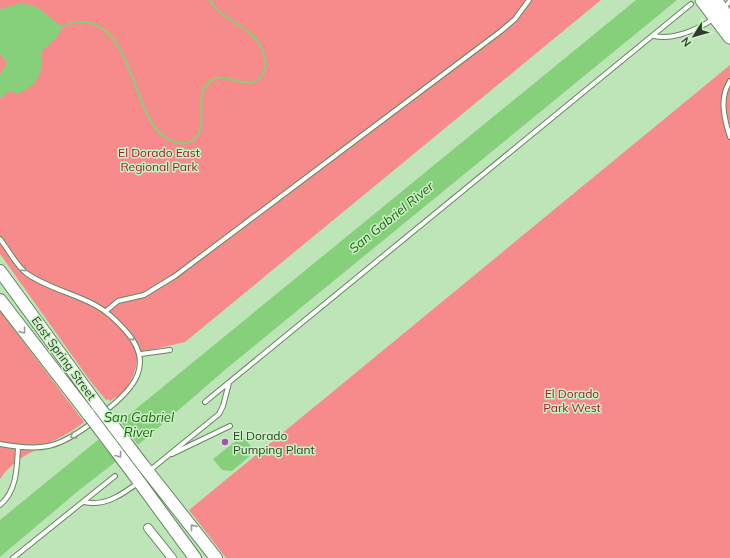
<svg xmlns="http://www.w3.org/2000/svg" width="730" height="558" font-family="Mulish,sans-serif">
	<rect width="100%" height="100%" fill="#bee5b7"/>
	<!-- green -->
	<path fill="#f78a8a" d="M0,0h601l-416,342 -48,11c1,18 -7,33 -20,45l-1,-1 -6,4 -2,-2 -2,1 -15,-18 -91,-128z
		M730,65v493h-504l-37,-48z
		M0,311l84,111c-26,22 -65,28 -84,57z"/>
	<!-- water -->
	<path fill="#87d07b" d="M636,0h41l-451,369 -82,71 -66,51 -78,66v-37z
		M21,3l16,4 25,20 -4,9 -16,15c-1,26 0,29 -23,43l-10,-3 -7,7h-2v-24l7,-11 -7,-9v-45z
		M242,436l9,10 -1,10 -18,15 -10,-1 -9,-11z"/>
	<!-- pier -->
	<path fill="#bee5b7" d="M119,420l20,26 -22,17 -20,-25z"/>
	<g fill="none" stroke-linecap="round" stroke-linejoin="round">
		<!-- stream -->
		<path stroke="#87d07b" stroke-width="2" d="M62,27c6,-4 13,-5 20,-5 56,2 48,108 93,120 4,1 9,2 12,1 30,-10 -1,-52 28,-64 13,-5 26,7 39,3 5,-2 10,-8 11,-13 2,-6 0,-12 -2,-18 -11,-27 -40,-28 -53,-51"/>
		<defs>
			<path id="service" d="M724,8l6,-7
				M654,36c20,4 43,-6 59,-17
				M730,81c-11,17 -6,37 0,56
				M0,239c8,10 16,26 26,34 21,15 47,20 69,32 12,6 21,15 30,25 31,34 9,59 -21,82
				M106,311l12,-10 26,-6 31,-19 326,-245 14,-12 14,-19
				M141,354l29,-4
				M205,402l486,-398
				M0,444c42,8 59,4 93,-22
				M172,454l58,-28
				M149,471l70,-57 4,-8 6,-23
				M84,502c21,5 39,-8 55,-20
				M0,505c17,-14 17,-38 18,-58
				M13,558l102,-82"/>
			<path id="minor" d="M148,528l24,30"/>
			<path id="secondary" d="M0,271l99,136
				M0,300l89,115
				M142,464l74,94
				M132,472l63,86"/>
			<path id="primary" d="M702,0l28,37
				M715,0l15,20"/>
		</defs>
		<!-- service casing -->
		<use href="#service" stroke="#64875e" stroke-width="6"/>
		<!-- minor casing -->
		<use href="#minor" stroke="#64875e" stroke-width="10"/>
		<!-- secondary casing -->
		<use href="#secondary" stroke="#64875e" stroke-width="14"/>
		<!-- primary casing -->
		<use href="#primary" stroke="#64875e" stroke-width="15"/>
		<!-- service -->
		<use href="#service" stroke="#fff" stroke-width="4"/>
		<!-- minor -->
		<use href="#minor" stroke="#fff" stroke-width="8"/>
		<!-- secondary -->
		<use href="#secondary" stroke="#fff" stroke-width="12"/>
		<!-- primary -->
		<use href="#primary" stroke="#fff" stroke-width="13"/>
		<defs>
			<path id="secondary-bridge" d="M99,407l43,57
				M89,415l43,57"/>
		</defs>
		<!-- secondary-bridge casing -->
		<use href="#secondary-bridge" stroke="#64875e" stroke-width="14" stroke-linecap="butt"/>
		<!-- secondary-bridge -->
		<use href="#secondary-bridge" stroke="#fff" stroke-width="12"/>
	</g>
	<!-- one-way arrows -->
	<defs><path id="oneway-chevron" d="M-2-3.5L2.5 0L-2 3.5" fill="none" stroke-width="1.6" stroke-linecap="round" stroke-linejoin="round"/></defs>
	<g stroke="#979e96">
		<use href="#oneway-chevron" transform="translate(24 269) rotate(45)"/>
		<use href="#oneway-chevron" transform="translate(23 331) rotate(53)"/>
		<use href="#oneway-chevron" transform="translate(132 338) rotate(51)"/>
		<use href="#oneway-chevron" transform="translate(73 436) rotate(147)"/>
		<use href="#oneway-chevron" transform="translate(119 455) rotate(53)"/>
		<use href="#oneway-chevron" transform="translate(193 527) rotate(-129)"/>
	</g>
	<!-- markers -->
	<circle fill="#a64cb8" stroke="#cbf2c4" stroke-width="1.5" cx="225" cy="442" r="4"/>
	<g text-anchor="middle" dominant-baseline="central" stroke-width="3" stroke-linejoin="round" paint-order="stroke">
		<!-- park labels -->
		<g font-size="12" fill="#a0192c" stroke="#cbf2c4">
			<text x="159" y="152">El Dorado East<tspan x="159" dy="14">Regional Park</tspan></text>
			<text x="572" y="393">El Dorado<tspan x="572" dy="14">Park West</tspan></text>
		</g>
		<!-- street labels -->
		<g font-size="12" fill="#2f3e2c" stroke="#cbf2c4">
			<text transform="translate(64 358) rotate(54)">East Spring Street</text>
		</g>
		<!-- poi labels -->
		<g font-size="12" fill="#2f3e2c" stroke="#cbf2c4" text-anchor="start">
			<text x="233" y="435">El Dorado<tspan x="233" dy="14">Pumping Plant</tspan></text>
		</g>
		<!-- water labels -->
		<g font-size="13" font-style="italic" fill="#1b620d" stroke="#cbf2c4">
			<text transform="translate(391 217) rotate(-39)">San Gabriel River</text>
			<text x="139" y="417">San Gabriel<tspan x="139" dy="15">River</tspan></text>
		</g>
	</g>
	<!-- north arrow -->
	<g transform="translate(694 36) rotate(233)" stroke="#cbf2c4" stroke-width="3" paint-order="stroke">
	<path d="M0-3L7 15L0 10L-7 15Z" fill="#2f3e2c"/>
	<text y="-6" font-size="11" font-weight="bold" text-anchor="middle" fill="#2f3e2c">N</text>
	</g>
</svg>
